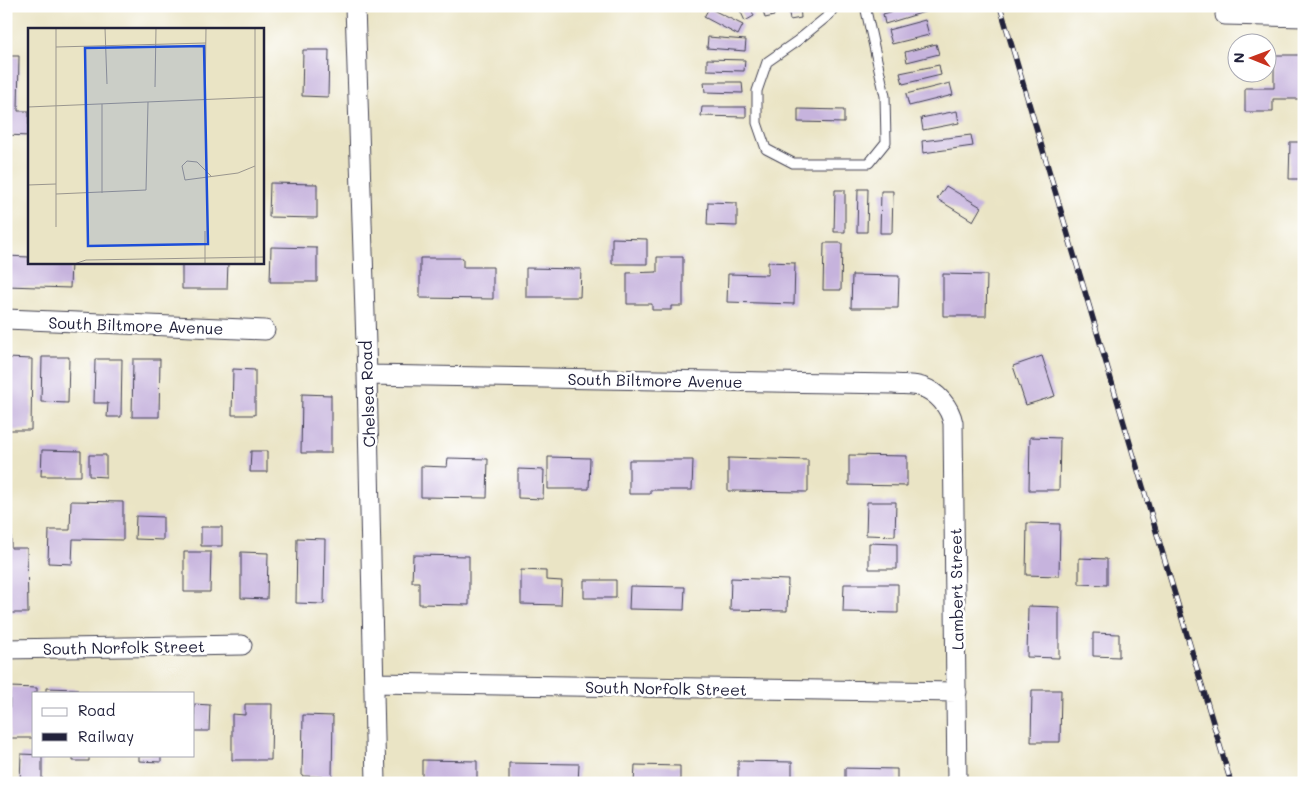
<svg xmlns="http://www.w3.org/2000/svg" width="1310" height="789" font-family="Mali,sans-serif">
	<rect width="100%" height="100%" fill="#fff"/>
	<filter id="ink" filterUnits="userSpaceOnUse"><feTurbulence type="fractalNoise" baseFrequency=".02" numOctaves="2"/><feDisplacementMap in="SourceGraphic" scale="10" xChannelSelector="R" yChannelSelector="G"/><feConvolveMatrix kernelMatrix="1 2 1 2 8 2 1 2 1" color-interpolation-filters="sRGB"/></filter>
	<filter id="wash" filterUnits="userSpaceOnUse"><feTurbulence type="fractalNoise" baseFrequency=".0096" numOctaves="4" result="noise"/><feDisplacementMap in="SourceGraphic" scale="20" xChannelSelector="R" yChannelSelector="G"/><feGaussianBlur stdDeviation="1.12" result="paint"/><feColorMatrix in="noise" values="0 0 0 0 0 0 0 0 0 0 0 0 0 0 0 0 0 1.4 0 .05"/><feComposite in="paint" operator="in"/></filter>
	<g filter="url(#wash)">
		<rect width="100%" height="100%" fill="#eae4c5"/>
		<g id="blocks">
			<!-- building -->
			<path fill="#c6b3dd" d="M738,6h12l4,10 -9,5z
				M762,6h10l2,10 -9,2z
				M788,6h12l1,12 -11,2z
				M911,6h19l1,4 -46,14 -2,-10z
				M709,8l34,17 -5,10 -34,-18z
				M925,20l4,15 -37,9 -4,-14z
				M708,37l38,3 -1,11 -38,-3z
				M936,44l3,10 -32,8 -2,-10z
				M303,50h26l-1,47 -26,-1z
				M1274,55h29v44h-30v13h-28v-24h29z
				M6,56h13l-1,55h11v25l-23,-1z
				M707,59l38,1 -1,11 -37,-1z
				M939,65l2,10 -38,9 -3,-11z
				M704,82h38l1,11 -38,-1z
				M950,83l3,12 -44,11 -3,-12z
				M702,107h44v10l-45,-1z
				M798,109l46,1v13l-46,-1z
				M957,111l2,12 -36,7 -2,-12z
				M971,135l2,11 -50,7 -1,-12z
				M1290,142h14v37h-15z
				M270,183l47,1v34l-48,-1z
				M946,186l35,21 -8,14 -36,-22z
				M858,189h10l-1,43h-10z
				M835,190h10v42h-11z
				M881,191h12l-1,42h-12z
				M708,202l29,1v23l-30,-1z
				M612,238l35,1v25h-35z
				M824,243h18l-1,47h-18z
				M271,247l46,1v34h-47z
				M6,256l23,1v5h42l-1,26 -64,-2z
				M657,257h26v49h-12v4h-19v-6h-25v-31l30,-1z
				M420,258h43v9h30v32l-73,-1z
				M182,262h46l-1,27h-45z
				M768,262l27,1 -1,41 -67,-2 1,-28 40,1z
				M526,268l55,1 -1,28h-54z
				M943,274l44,1 -1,41h-43z
				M852,275l47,1 -1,32h-47z
				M1042,356l13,40 -29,9 -13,-39z
				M42,357h27l-1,46 -27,-1z
				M6,358l26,1 -1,71h-24z
				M95,359h27l-1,58h-14l1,-14h-14z
				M133,359h27l-1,58h-27z
				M233,369l22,1v45h-23z
				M302,394l29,1v58h-30z
				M1030,437l30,1 -1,52h-30z
				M42,450l39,1v25h-40z
				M251,451h16v21h-17z
				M89,455h17v22l-17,-1z
				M849,455l58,1v30l-58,-1z
				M548,457l42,1 -1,31h-41z
				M448,458l40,1 -1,39 -66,-1v-31l26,1z
				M728,458l80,2v32l-80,-1z
				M629,460h64l-1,30h-42v4h-21z
				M518,469l26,1 -1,29 -25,-1z
				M71,501l52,1v38l-50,-1 -1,25 -24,-1 1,-33h21z
				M867,502h29l-1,34 -29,-1z
				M136,516l27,1v23l-28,-1z
				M1027,523l33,1 -1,52 -33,-1z
				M201,527h21v19h-21z
				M6,530h5v18h16l1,65h-22z
				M297,538l28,1 -1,65 -28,-1z
				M869,543l28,1v25h-28z
				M184,552h27l-1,40h-26z
				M241,552l27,1 -1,46 -26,-1z
				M413,555l56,1v49l-50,-1v-22h-7z
				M1079,558l28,1v26l-28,-1z
				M521,570l25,1v9l16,1 -1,24 -40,-1z
				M731,578l57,2 -1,31 -57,-1z
				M584,580h32v18h-32z
				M844,584h54v29l-55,-1z
				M630,586l55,1 -1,23 -55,-1z
				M1028,606l31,1v51l-32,-1z
				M1093,633l26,1v23l-26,-1z
				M10,687l27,1v5h-3v45h-25z
				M46,688l31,1v4h-31z
				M1032,690h29l-1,52h-29z
				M194,704l16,1 -1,26h-15z
				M245,704h27l-1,56h-39v-46l13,1z
				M303,715l30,1 -1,61 -30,-1z
				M21,754l21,1v28h-22z
				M73,755h16v6h-16z
				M139,755h22v7l-22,-1z
				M422,760l55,1v22h-55z
				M738,761l54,1v21h-54z
				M509,763l70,1 -1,19h-69z
				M635,765l45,1v17h-46z
				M845,768l52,1v14h-52z"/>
		</g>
	</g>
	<g filter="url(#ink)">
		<use href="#blocks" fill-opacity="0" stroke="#403f50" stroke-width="1"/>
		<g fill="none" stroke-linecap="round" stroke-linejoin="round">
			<defs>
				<path id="lane" d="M835,6l-6,9 -32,26 -30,21 -10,29v32l9,26 27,14h76l17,-21 -1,-46 -20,-90"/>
				<path id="street" d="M355,6l12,369 9,408
					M1225,15l79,2
					M6,319l259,11
					M367,375l527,9c8,1 20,0 28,3 15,5 28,20 31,36l4,360
					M6,649l236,-4
					M374,683l583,9"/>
			</defs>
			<!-- lane casing -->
			<use href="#lane" stroke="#403f50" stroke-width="11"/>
			<!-- street casing -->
			<use href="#street" stroke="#403f50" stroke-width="21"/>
			<!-- lane -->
			<use href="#lane" stroke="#fff" stroke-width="9"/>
			<!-- street -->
			<use href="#street" stroke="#fff" stroke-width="19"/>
			<defs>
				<path id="rail" d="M1000,6l231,777"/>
			</defs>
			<!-- rail casing -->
			<use href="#rail" stroke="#22223b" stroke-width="5.5"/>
			<!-- rail -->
			<use href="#rail" stroke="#fff" stroke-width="4" stroke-dasharray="11" stroke-linecap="butt"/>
		</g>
	</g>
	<g text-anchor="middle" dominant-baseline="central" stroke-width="5" stroke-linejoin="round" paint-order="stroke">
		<!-- street labels -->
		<g font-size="16" fill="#22223b" stroke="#fff">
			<text transform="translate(136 325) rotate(2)">South Biltmore Avenue</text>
			<text transform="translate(655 380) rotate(1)">South Biltmore Avenue</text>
			<text transform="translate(367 394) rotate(-92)">Chelsea Road</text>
			<text transform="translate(956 589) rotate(-91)">Lambert Street</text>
			<text transform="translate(124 647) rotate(-1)">South Norfolk Street</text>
			<text transform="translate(666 688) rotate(1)">South Norfolk Street</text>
		</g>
	</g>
	<!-- overview -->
	<g transform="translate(28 28)">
		<rect width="236" height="236" fill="#eae4c5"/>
		<path fill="none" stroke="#9a968e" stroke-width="1" d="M77,0l2,56M28,19l150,-4M127,59l1,-59M177,72l1,-72M74,76v89M0,79l237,-10M183,148l-14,-14 -10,-1 -5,5 3,14 53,-7 17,-7M0,157l28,-1M28,166l90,-4 2,-88M28,199v-199M46,236l12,-4 179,-3M177,236v-33M227,236v-236"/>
		<path fill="#1d4ed8" fill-opacity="0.15" stroke="#1d4ed8" stroke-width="2.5" d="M176,18l4,198 -120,2 -3,-198z"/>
		<rect width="236" height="236" fill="none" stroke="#22223b" stroke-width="2.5"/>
	</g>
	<!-- margin -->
	<rect width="1310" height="789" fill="none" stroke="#fff" stroke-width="25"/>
	<!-- legend -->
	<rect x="32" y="692" width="162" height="65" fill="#ffffff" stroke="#a7a7b1"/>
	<rect x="42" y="708" width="25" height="8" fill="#ffffff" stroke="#a7a7b1"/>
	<text x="78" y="716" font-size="15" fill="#22223b">Road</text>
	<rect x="42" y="733" width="25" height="8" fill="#22223b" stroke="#a7a7b1"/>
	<text x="78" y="742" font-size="15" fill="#22223b">Railway</text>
	<!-- north arrow -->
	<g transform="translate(1252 58) rotate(271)"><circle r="24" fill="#ffffff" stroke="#a7a7b1"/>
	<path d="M0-4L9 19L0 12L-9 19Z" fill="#c8321e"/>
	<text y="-8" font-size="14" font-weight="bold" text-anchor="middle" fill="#22223b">N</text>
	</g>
</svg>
